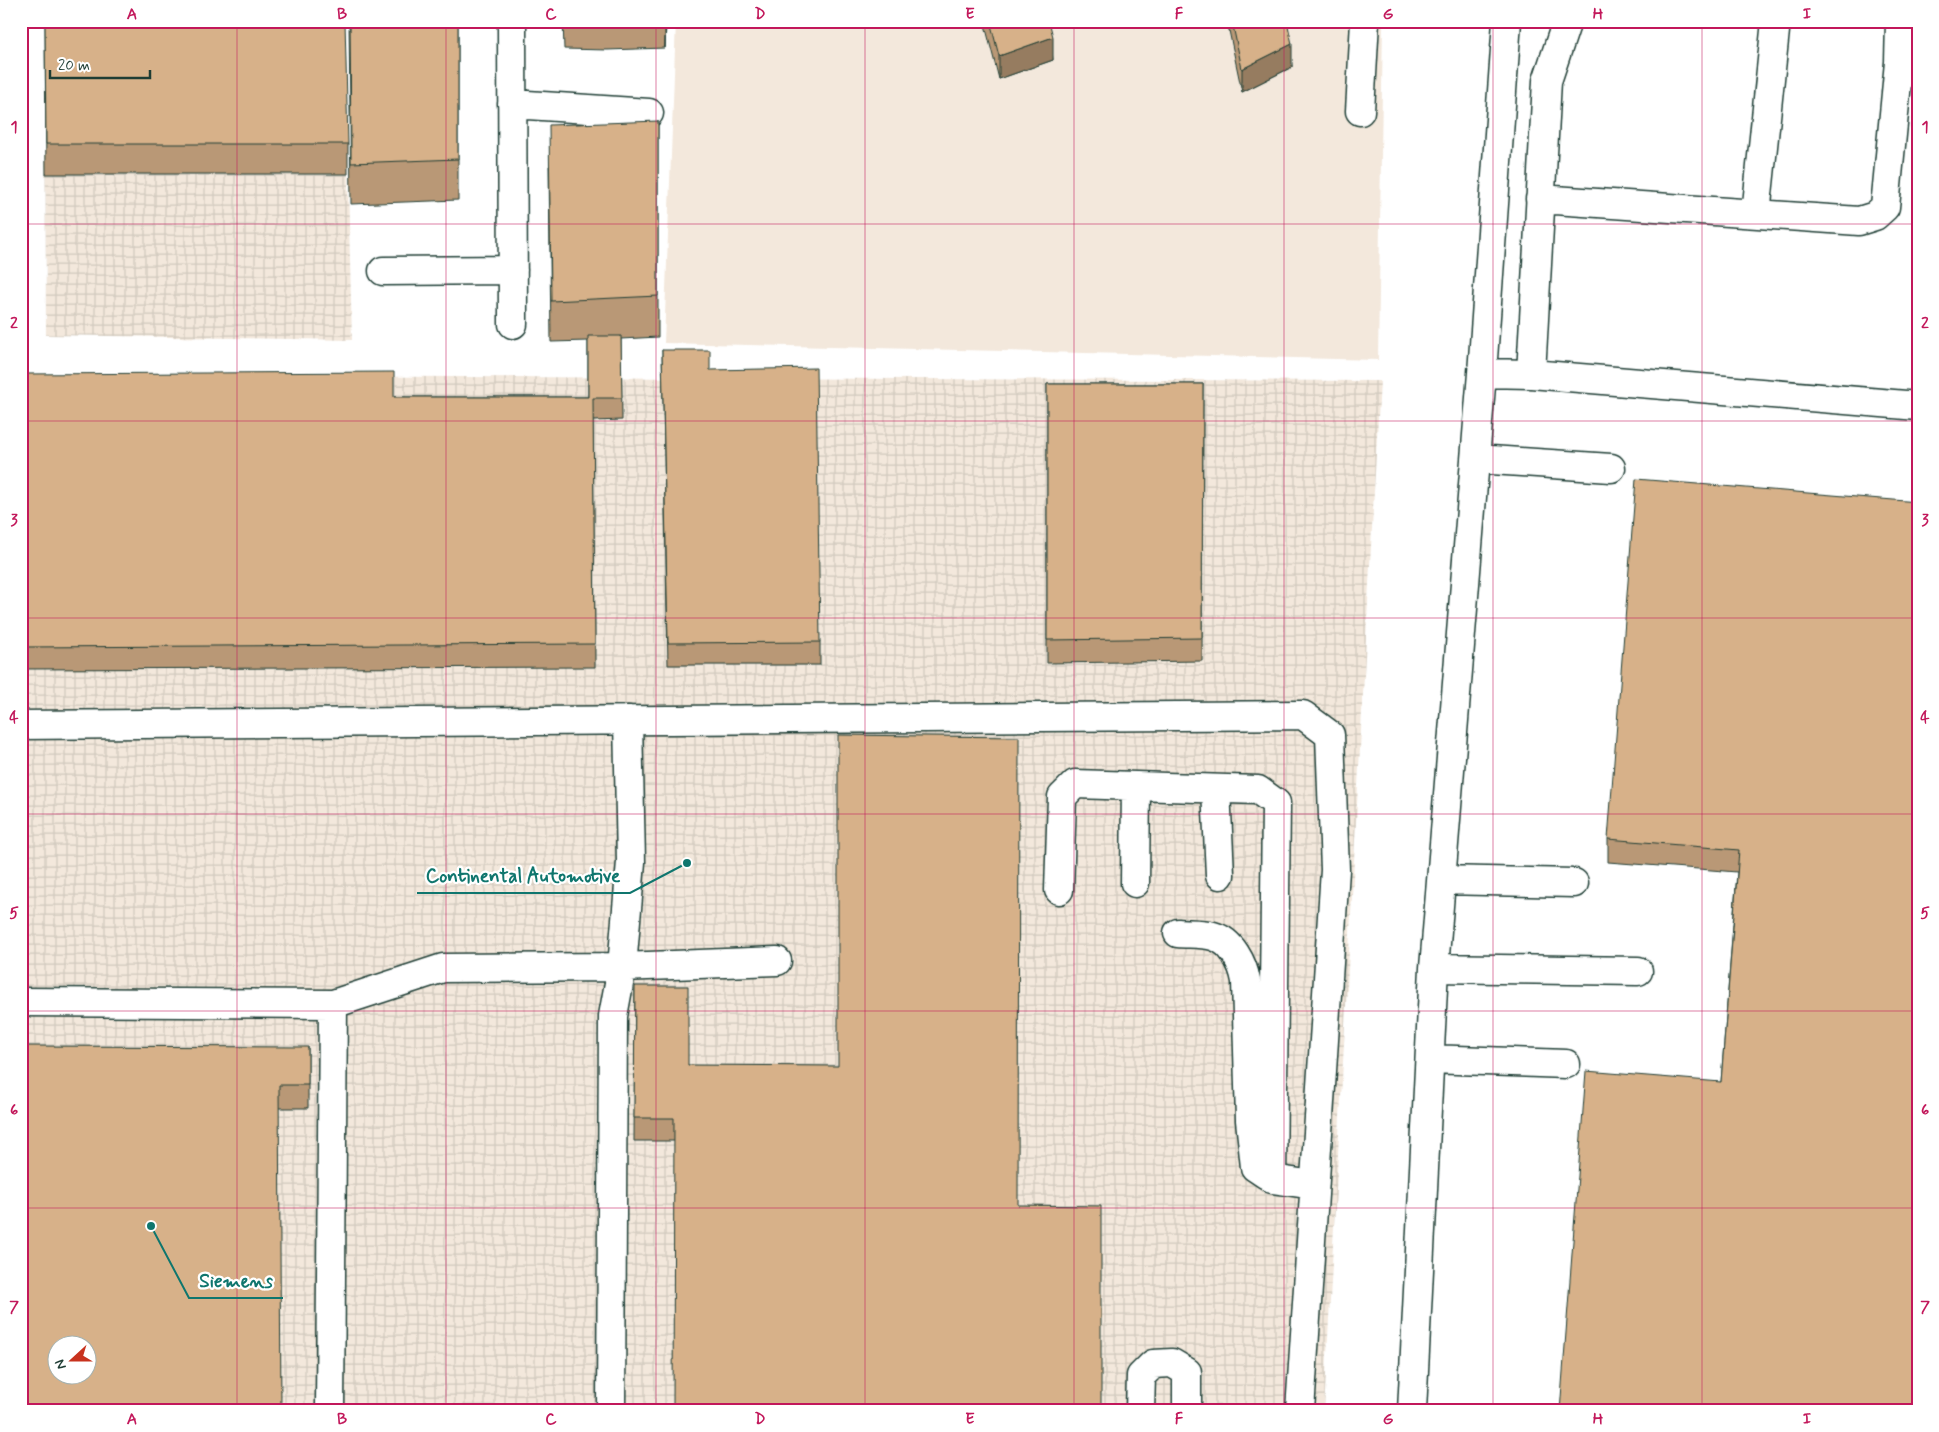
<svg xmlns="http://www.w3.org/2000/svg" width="1939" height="1432" font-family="Mynerve,sans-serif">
	<defs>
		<pattern id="industrial-grid" width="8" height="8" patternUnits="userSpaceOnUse" patternTransform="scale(1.25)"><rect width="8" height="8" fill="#f3e8dc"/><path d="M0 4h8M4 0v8" fill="none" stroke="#d0c8bd"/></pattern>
	</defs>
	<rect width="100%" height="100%" fill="#fff"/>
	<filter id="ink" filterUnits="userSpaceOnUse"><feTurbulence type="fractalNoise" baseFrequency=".02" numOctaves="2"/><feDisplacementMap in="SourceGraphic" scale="10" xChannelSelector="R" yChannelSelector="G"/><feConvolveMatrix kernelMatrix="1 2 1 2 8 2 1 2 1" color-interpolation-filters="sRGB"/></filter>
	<g filter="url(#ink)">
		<!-- built -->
		<path fill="#f3e8dc" d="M676,21h707l-5,339 -714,-17z"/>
		<!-- industrial -->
		<path fill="url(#industrial-grid)" fill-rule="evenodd" d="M45,21h299l8,319 -306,-5z
			M21,375l1359,6 -56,1030h-1303zM58,1344h30v30h-30z"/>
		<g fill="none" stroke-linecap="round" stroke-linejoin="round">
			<defs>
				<path id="minor" d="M512,21l1,303
					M512,104l137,9
					M1360,111l5,-90
					M1540,199l319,22 16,-5 10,-9 14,-145 1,-41
					M1756,214l20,-193
					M383,271l130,-1
					M1482,373l25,-352
					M1531,374l16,-293 20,-60
					M1476,459l135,9
					M21,725l1282,-10 27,20 5,135 -35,541
					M1216,789l4,86
					M1442,880l132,3
					M1135,883l1,-97
					M1059,890l3,-93 13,-13 183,6 18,13 -4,376 42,6
					M1178,933c11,1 24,0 35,3 19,5 30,28 33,45l4,139 5,47 12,8
					M1434,968l204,3
					M21,1002l312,2 110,-36 179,-1 9,-105 -3,-142
					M1430,1059l136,5
					M330,1411l3,-407
					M611,1411l2,-395 9,-49 155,-6
					M1140,1411l1,-35 12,-12 19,-1 15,9v39
					M1412,1411l22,-443 48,-595 49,1 387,32"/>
			</defs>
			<!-- minor casing -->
			<use href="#minor" stroke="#1f3d34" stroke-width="31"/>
			<!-- minor -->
			<use href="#minor" stroke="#fff" stroke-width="28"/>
		</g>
		<!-- wall -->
		<path fill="#b99876" stroke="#1f3d34" d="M45,21l303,123v30h-302z
			M349,21h109v179l-107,4z
			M563,21h103l-1,27 -58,2 -43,-1z
			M984,21h65l4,39 -54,19z
			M1227,21h60l5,46 -50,25z
			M658,121v216l-37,2 1,81 -29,1 2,246 -574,2v-295l373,23h194v-56l-37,1 -2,-176z
			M662,350l48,20 110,272v23h-152z
			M1047,384h156l-1,277 -155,2z
			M1918,502l-197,580 16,-210 -129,-10v-23z
			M635,986l53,79 330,140 83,206 -427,-270h-40z
			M308,1047v61h-29l-258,303z"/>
		<!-- shaded-wall -->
		<path fill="#967c60" stroke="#1f3d34" d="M665,21h1l-1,27z
			M1053,37v23l-54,19v-23z
			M1292,44v23l-50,25v-23z"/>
		<!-- building -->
		<path fill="#d7b189" stroke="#1f3d34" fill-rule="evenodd" d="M45,21h300l3,123h-302z
			M350,21h108v138l-107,4z
			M990,21h59l4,16 -54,19z
			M1232,21h55l5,23 -50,25z
			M658,121v175l-107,5 -2,-176z
			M588,336h33l1,62h-29l2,246 -574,3v-273l373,-2v25h194z
			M662,350h48v20l106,-2 4,274 -152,1z
			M1047,384h156l-1,254 -155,2z
			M1636,479l282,23v909h-358l26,-340 135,11 18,-232 -131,-11z
			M838,735l181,2 -1,468 83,1v205h-428l1,-293h-40l1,-132h53v79l150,1z
			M21,1046l287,1v38h-29l2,326h-260zM58,1344h30v30h-30z"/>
	</g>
	<!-- grid -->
	<path fill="none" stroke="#c2185b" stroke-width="1" stroke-opacity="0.55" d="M237,21v1390M446,21v1390M656,21v1390M865,21v1390M1074,21v1390M1284,21v1390M1493,21v1390M1702,21v1390M21,224h1897M21,421h1897M21,618h1897M21,814h1897M21,1011h1897M21,1208h1897"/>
	<!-- callouts -->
	<path fill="none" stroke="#0f766e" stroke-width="2" d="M687 863L630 893H417M151 1226L189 1298H283"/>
	<g fill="#0f766e" stroke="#fff" stroke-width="2">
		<circle cx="687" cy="863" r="5"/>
		<circle cx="151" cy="1226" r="5"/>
	</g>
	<g font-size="19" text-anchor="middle" font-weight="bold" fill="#0f766e" stroke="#fff" stroke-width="4.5" stroke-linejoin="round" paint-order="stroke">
		<text x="523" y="882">Continental Automotive</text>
		<text x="236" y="1287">Siemens</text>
	</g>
	<!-- margin -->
	<rect width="1939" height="1432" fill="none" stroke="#fff" stroke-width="55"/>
	<!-- north arrow -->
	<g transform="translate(72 1360) rotate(249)"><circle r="24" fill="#ffffff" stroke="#a5b1ae"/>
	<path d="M0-4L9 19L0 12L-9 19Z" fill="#c8321e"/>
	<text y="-8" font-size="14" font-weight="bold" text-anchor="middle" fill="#1f3d34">N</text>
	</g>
	<!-- scale -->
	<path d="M50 70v8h100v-8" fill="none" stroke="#1f3d34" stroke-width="2.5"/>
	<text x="58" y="70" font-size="15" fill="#1f3d34" stroke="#ffffff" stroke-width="4" paint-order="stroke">20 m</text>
	<rect x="28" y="28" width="1884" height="1376" fill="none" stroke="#c2185b" stroke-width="2"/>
	<g font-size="16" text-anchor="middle" font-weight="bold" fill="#c2185b">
		<text x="132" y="19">A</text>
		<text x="342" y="19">B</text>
		<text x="551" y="19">C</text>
		<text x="760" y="19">D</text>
		<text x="970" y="19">E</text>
		<text x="1179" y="19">F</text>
		<text x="1388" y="19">G</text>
		<text x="1598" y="19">H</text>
		<text x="1807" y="19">I</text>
		<text x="14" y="132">1</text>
		<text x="1925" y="132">1</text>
		<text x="14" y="328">2</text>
		<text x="1925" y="328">2</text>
		<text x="14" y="525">3</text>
		<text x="1925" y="525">3</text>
		<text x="14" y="722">4</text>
		<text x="1925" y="722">4</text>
		<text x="14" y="918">5</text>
		<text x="1925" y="918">5</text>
		<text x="14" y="1115">6</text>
		<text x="1925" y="1115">6</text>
		<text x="14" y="1312">7</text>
		<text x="1925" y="1312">7</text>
		<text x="132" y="1424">A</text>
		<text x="342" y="1424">B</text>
		<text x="551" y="1424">C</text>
		<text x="760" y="1424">D</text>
		<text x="970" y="1424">E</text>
		<text x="1179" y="1424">F</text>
		<text x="1388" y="1424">G</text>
		<text x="1598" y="1424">H</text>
		<text x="1807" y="1424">I</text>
	</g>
</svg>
